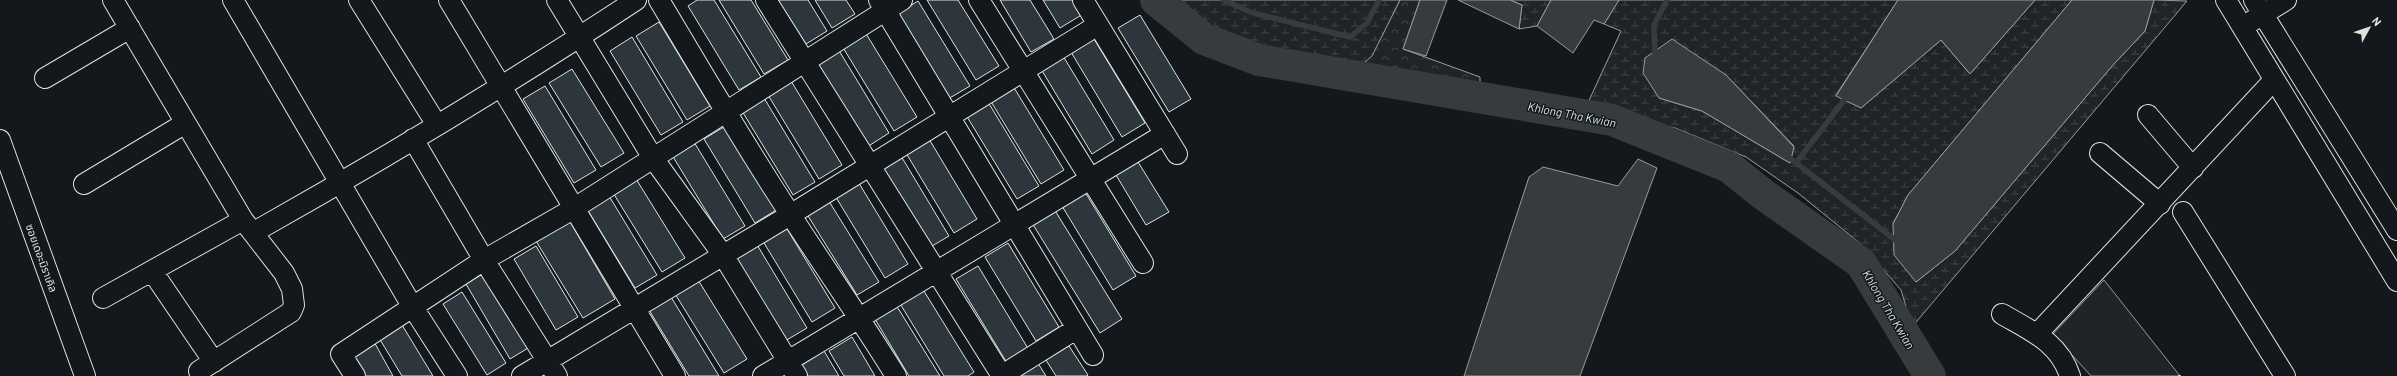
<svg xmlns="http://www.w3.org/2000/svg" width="2397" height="376" font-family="Barlow,'Noto Sans Thai',sans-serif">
	<defs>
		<pattern id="forest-crowns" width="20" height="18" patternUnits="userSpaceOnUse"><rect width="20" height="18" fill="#202428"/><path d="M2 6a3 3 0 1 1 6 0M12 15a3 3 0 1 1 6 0" fill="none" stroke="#404447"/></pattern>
		<pattern id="wetland-marsh" width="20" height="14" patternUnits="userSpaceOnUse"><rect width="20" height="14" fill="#202428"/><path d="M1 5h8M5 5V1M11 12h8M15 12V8" fill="none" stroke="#404447"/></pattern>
	</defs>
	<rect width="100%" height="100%" fill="#14181c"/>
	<!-- grass -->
	<path fill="#202428" stroke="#939e99" d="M2104,280l76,96h-89l-38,-42z"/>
	<!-- forest -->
	<path fill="url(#forest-crowns)" stroke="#939e99" d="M1400,0h20l-17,49 77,28v18l-104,-22 -12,-10 8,-8z"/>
	<!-- wetland -->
	<path fill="url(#wetland-marsh)" stroke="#939e99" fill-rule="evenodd" d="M1167,0h233l-28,56 -8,7 -130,-22 -39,-19z
		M1510,0h41l-14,26 -18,3 3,-24z
		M1619,0h279l-62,95 25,13 80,-68 29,34 65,-74h37l-164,195 -15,29 23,58 39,-31 158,-186 32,-34 9,-31 33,1 -275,326 -11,-37 -39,-45 -64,-52 -52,-36 -71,-29 -89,-21 35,-76 -17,-7zM1726,75l68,71 -4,17 -88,-52 -43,-13z"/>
	<!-- water -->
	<path fill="#363b3e" stroke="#939e99" d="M1420,0h27l-21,56 -23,-7z
		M1458,0h52l12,5 -3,24z
		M1551,0h68l-15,24 -10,-4 -21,33 -36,-27z
		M1898,0h137l-65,74 -29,-34 -80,68 -25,-12z
		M2072,0h82l-9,31 -32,34 -158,186 -39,31 -22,-27 -1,-31 15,-29z
		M1672,39l54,36 68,72 -4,16 -88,-52 -43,-13 -16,-25 2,-15z
		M1638,159l19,9 -77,208h-116l65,-199 14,-10 75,19z"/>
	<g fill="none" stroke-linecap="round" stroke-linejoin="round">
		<!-- stream -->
		<path stroke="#363b3e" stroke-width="5.5" d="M1223,0l30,13 97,24 17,-14 12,-23
			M1655,58l-1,-33 13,-25
			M1786,155l113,88
			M1796,163l52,-68"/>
		<!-- river -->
		<path stroke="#363b3e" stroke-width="32" d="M1156,0l48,39 55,21 353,60 117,47 35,28 97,68 69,113"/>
	</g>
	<!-- building -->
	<path fill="#2c363c" stroke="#d8e6dc" d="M697,0h17l47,77 -22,13 -51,-84z
		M719,0h32l37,60 -24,14z
		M778,0h30l19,31 -21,13z
		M815,0h31l9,14 -23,14z
		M927,0h31l41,66 -23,14z
		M1000,0h30l24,39 -23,13z
		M1043,0h31l9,14 -23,14z
		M918,1l52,85 -22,13 -52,-84z
		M1140,15l51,84 -22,13 -51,-84z
		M659,22l51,84 -23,14 -51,-84z
		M865,32l52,85 -23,14 -52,-85z
		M632,37l51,85 -22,13 -51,-84z
		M1094,39l51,84 -23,14 -51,-85z
		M838,49l51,84 -22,14 -51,-85z
		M1063,56l51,84 -22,14 -51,-85z
		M572,69l52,84 -23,14 -52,-84z
		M791,81l51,84 -23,14 -51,-84z
		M545,86l51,84 -22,13 -51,-84z
		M1013,86l51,84 -23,14 -51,-84z
		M764,98l51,84 -22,13 -51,-84z
		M988,102l51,84 -22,13 -51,-84z
		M727,125l51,84 -23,14 -51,-84z
		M926,134l51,85 -23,14 -51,-85z
		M694,142l51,84 -22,13 -51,-84z
		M898,151l51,85 -22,13 -51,-84z
		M1138,162l31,50 -23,13 -30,-50z
		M633,174l52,84 -23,14 -52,-84z
		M857,180l51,84 -23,14 -51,-84z
		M606,191l51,84 -22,13 -51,-84z
		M1085,192l51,84 -23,14 -51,-84z
		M827,198l52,84 -22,13 -52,-84z
		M1054,209l68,110 -22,14 -68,-110z
		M569,220l46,79 -32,19 -47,-77z
		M784,224l51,84 -23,14 -51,-84z
		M756,243l51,85 -22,13 -51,-85z
		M1008,243l51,84 -23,14 -51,-84z
		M536,246l42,71 -22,13 -42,-71z
		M978,266l51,84 -22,13 -51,-84z
		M489,270l44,75 -23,14 -44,-75z
		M695,275l52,84 -23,14 -52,-84z
		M922,288l52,84 -6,4h-24l-45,-74z
		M462,292l44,71 -19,12 -44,-71z
		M668,292l51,84h-30l-43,-71z
		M896,305l44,71h-31l-34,-57z
		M399,320l34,56h-31l-26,-43z
		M852,337l23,39h-31l-15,-25z
		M373,340l20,36h-34l-12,-21z
		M1069,346l19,29 -1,1h-31l-10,-16z
		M824,351l15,25h-31l-6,-11z
		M1036,360l10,16h-30z"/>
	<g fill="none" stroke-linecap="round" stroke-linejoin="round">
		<defs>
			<path id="minor" d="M113,0l130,220 41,53 8,16 2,16 -3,7 -92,59
				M233,0l179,306 45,70
				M359,0l78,125
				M449,0l226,376
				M557,0l96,158 70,97 74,121
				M659,0c43,72 85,144 131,214 35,54 72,107 106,162
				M766,0l236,376
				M879,0l214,355
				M979,0l164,263
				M1083,0l94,154
				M2226,0l171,281
				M2254,0l143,230
				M2252,21l34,-21
				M45,78l85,-50
				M2148,115l45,53
				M413,139l71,121 73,116
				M0,140l85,236
				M2100,153l60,51
				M84,184l100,-60
				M2183,212l102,164
				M254,232c130,-73 258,-150 382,-232
				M152,271l62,91
				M103,298l140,-78
				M2002,314c29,17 57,28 68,62
				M2037,334l237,-254
				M355,376l-14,-22 143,-94 89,-51 329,-209
				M522,376l268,-161 308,-190
				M763,376l402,-242
				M1001,376l75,-47"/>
		</defs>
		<!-- minor casing -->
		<use href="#minor" stroke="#d8e6dc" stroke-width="22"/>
		<!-- minor -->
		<use href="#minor" stroke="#14181c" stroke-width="20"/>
		<!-- wall -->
		<path stroke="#d8e6dc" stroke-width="2" d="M2179,376h1"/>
	</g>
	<g text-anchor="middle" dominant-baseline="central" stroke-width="3" stroke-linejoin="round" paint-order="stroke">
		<!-- street labels -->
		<g font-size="11" fill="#d8e6dc" stroke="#14181c">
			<text transform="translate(42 258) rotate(70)">ซอยเดอะมิราเคิล</text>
		</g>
		<!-- water labels -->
		<g font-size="12" font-style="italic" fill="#d8e6dc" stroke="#14181c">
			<text transform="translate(1572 114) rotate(11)">Khlong Tha Kwian</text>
			<text transform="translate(1889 309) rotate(59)">Khlong Tha Kwian</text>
		</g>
	</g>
	<!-- north arrow -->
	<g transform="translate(2369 28) rotate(50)" stroke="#14181c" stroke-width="3" paint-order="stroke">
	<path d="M0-3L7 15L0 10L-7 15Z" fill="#d8e6dc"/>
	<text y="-6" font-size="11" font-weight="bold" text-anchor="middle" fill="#d8e6dc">N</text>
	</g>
</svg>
